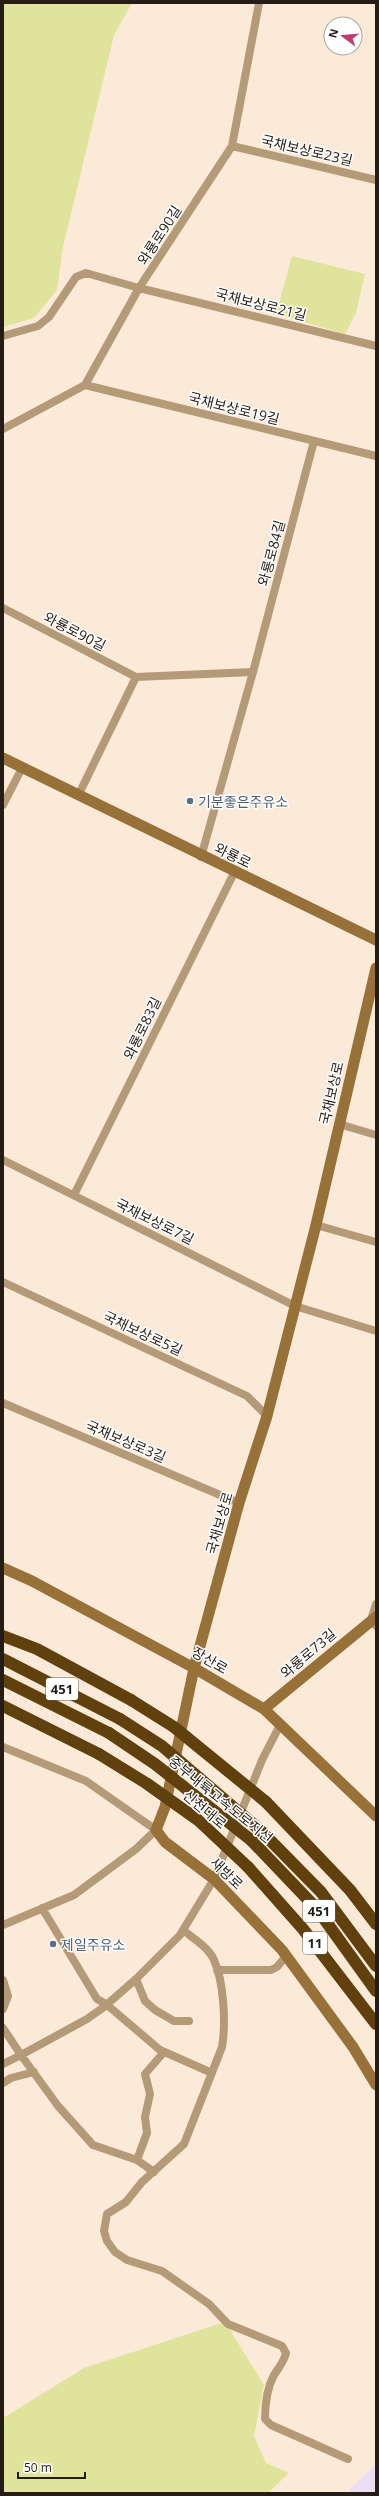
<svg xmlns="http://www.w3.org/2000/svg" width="379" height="2496" font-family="'Open Sans','Noto Sans KR',sans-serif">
	<rect width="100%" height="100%" fill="#fcead9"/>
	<!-- education -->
	<path fill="#edddf0" d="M376,2464v29h-29l5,-6z"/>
	<!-- green -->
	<path fill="#dfe39b" d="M3,3h129l-18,32 -51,212 -6,43 -23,28 -31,9z
		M292,256l73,18 -9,39 -11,21 -69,-20z
		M225,2322l39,63 -10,51 12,27 23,10 -21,20h-265v-75l81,-50z"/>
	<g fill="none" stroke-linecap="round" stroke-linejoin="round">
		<!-- street -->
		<path stroke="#b49a76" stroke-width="8" d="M232,146l144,34
			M3,336l35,-10 11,-9 27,-40 10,-4 53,15 237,58
			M85,385l291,71
			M3,429l82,-44 54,-97 93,-142 27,-143
			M3,608l133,69 117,-5
			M78,796l58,-119
			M3,805l19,-37
			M201,857l52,-185 61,-231
			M339,1124l37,11
			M3,1160l292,146 81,25
			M74,1195l160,-322
			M316,1225l60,17
			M3,1282l244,114 20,20
			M3,1403l236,100
			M376,1604l-5,16 5,6
			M3,1747l83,34 70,49 -20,19 -62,46 -71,30
			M42,1908l55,91 9,5 54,46 52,23
			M183,1930c10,8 26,18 31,30 10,22 12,64 8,87l-38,97 -42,38 -16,20 -19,12 -3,17 3,10 8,11 12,8 35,11 47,33 19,20 54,22 4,7c-2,9 -7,14 -12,22 -7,13 -9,29 -9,44l6,6 77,34
			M217,1970h54l6,-3 9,-11
			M136,1979l9,22 10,9 19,11h15
			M3,1980l5,16 -5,13
			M3,2028l18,27 -18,9
			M3,2083l8,-5 23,-6
			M137,2160l10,-27 -2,-16 5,-23 -5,-20 19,-22
			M154,2172l-17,-12 -44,-15 -35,-39 -37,-51 66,-36 17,-12 32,-28 44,-44 34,-56 48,-119 18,-35"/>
		<!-- secondary -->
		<path stroke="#977138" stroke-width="11" d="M3,758l373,182
			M376,968l-60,257 -49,191 -28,87 -45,165 -29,139 -9,23 9,12 49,37 68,71 71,97 23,38
			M3,1568l29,13 162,87 70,41 112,107
			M264,1709l112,-92"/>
		<!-- highway -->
		<path stroke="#60400c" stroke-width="12" d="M3,1636l34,13 94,51
			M3,1659l117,60
			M3,1680l106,53
			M3,1706l96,48
			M266,1802l84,88 26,34
			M261,1831l60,61 55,74
			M251,1840l66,69 59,82
			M248,1867l55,62 73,95"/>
		<!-- highway-bridge -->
		<path stroke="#60400c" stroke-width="12" d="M131,1700l43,27 92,75
			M120,1719l42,27 99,85
			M109,1733l46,31 96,76
			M99,1754l47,29 52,37 50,47"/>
	</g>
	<!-- markers -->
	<g fill="#5c6f8a" stroke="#fff" stroke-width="1.5">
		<circle cx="190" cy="801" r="4"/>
		<circle cx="53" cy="1944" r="4"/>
	</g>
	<g text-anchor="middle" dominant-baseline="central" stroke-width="3" stroke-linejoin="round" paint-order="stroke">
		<!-- shield labels -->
		<g fill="#fff" stroke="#66615b" stroke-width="1">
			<rect x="46" y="1678" width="32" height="22" rx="3"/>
			<rect x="303" y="1900" width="32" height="22" rx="3"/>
			<rect x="303" y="1932" width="24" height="22" rx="3"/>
		</g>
		<g font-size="13" font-weight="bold" fill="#251d15">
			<text x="62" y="1689">451</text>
			<text x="319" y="1911">451</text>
			<text x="315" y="1943">11</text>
		</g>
		<!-- street labels -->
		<g font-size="14" fill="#251d15" stroke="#fff">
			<text transform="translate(307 150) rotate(13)">국채보상로23길</text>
			<text transform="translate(159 235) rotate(-57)">와룡로90길</text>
			<text transform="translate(261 304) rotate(14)">국채보상로21길</text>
			<text transform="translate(234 408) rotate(14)">국채보상로19길</text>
			<text transform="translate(271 553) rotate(-75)">와룡로84길</text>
			<text transform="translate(75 631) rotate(27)">와룡로90길</text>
			<text transform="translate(233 855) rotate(26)">와룡로</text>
			<text transform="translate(142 1028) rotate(-64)">와룡로83길</text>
			<text transform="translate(331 1093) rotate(-77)">국채보상로</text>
			<text transform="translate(155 1221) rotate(26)">국채보상로7길</text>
			<text transform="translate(143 1333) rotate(25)">국채보상로5길</text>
			<text transform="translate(126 1441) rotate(23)">국채보상로3길</text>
			<text transform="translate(219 1523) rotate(-74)">국채보상로</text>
			<text transform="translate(308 1653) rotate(-40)">와룡로73길</text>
			<text transform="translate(210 1660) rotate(30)">장산로</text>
			<text transform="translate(221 1799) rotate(39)">중부내륙고속도로지선</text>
			<text transform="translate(205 1809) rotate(40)">신천대로</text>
			<text transform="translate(227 1873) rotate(44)">새방로</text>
		</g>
		<!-- service labels -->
		<g font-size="14" fill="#4e5e75" stroke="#fff" text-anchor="start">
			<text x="198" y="801">기분좋은주유소</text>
			<text x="61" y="1944">제일주유소</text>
		</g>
	</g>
	<!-- border -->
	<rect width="379" height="2496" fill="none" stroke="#251d15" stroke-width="8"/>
	<!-- north arrow -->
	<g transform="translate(343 36) rotate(286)"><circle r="19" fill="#ffffff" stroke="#a8a5a1"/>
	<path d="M0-3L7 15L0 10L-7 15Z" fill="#c33970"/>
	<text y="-6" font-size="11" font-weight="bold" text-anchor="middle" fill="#251d15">N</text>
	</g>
	<!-- scale -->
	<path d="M18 2472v6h67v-6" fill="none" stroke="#251d15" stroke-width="2"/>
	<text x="24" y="2472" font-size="12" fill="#251d15" stroke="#ffffff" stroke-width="3" paint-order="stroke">50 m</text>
</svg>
